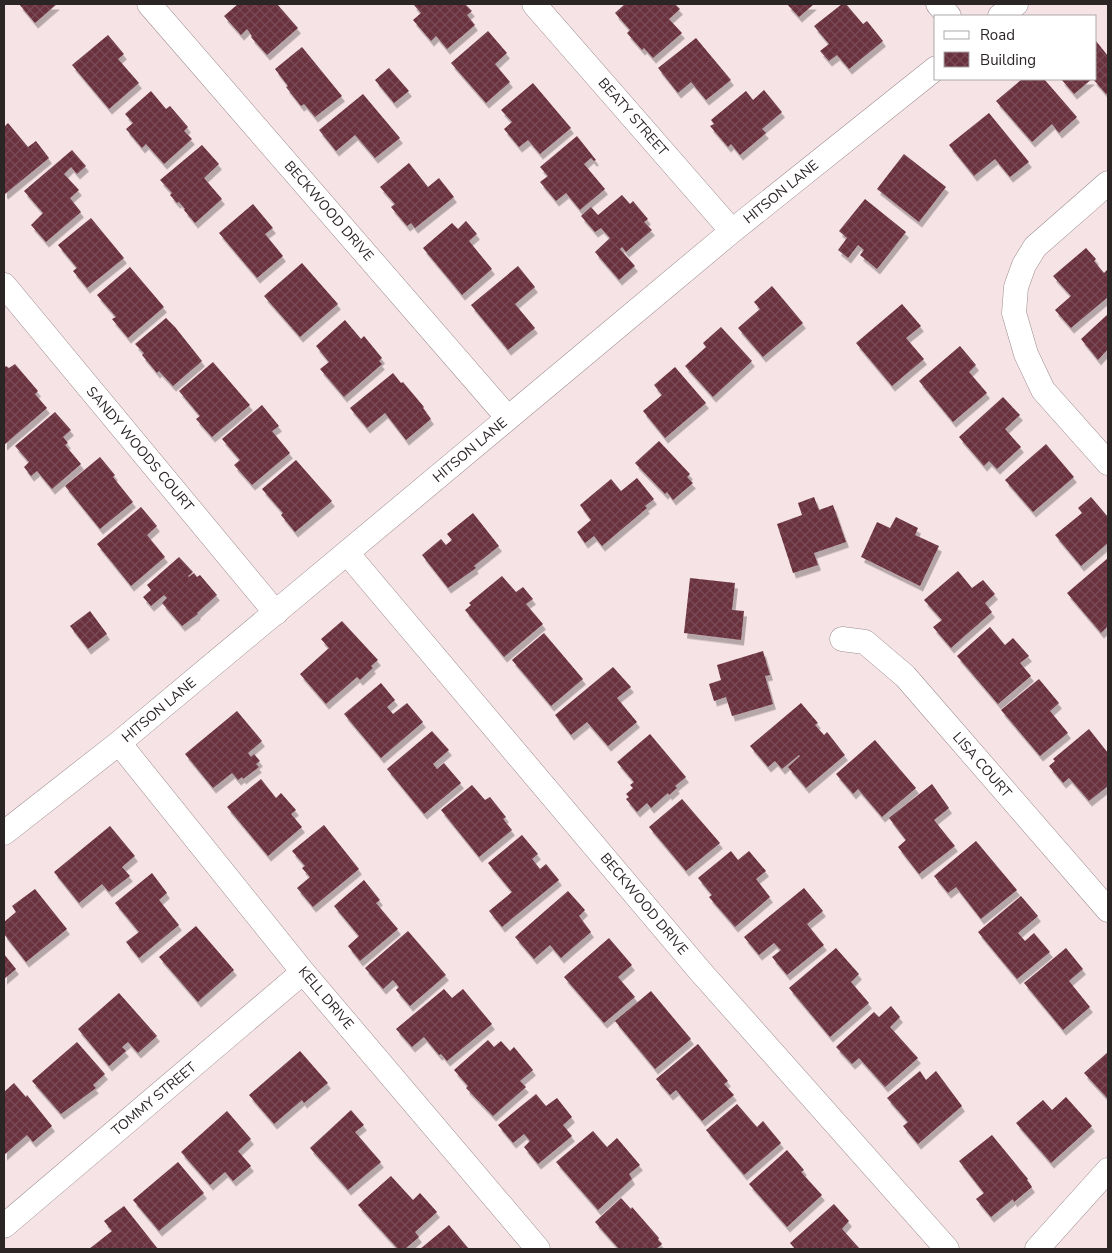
<svg xmlns="http://www.w3.org/2000/svg" width="1112" height="1253" font-family="'Nunito Sans',sans-serif">
	<defs>
		<pattern id="building-cross-hatch" width="8" height="8" patternUnits="userSpaceOnUse" patternTransform="scale(1.25)"><rect width="8" height="8" fill="#69303e"/><path d="M0 0l8 8M0 8l8-8" fill="none" stroke="#7a4c58"/></pattern>
		<filter id="shadow"><feDropShadow dx="3" dy="5.5" stdDeviation="0" flood-color="#0004"/></filter>
	</defs>
	<rect width="100%" height="100%" fill="#f6e3e6"/>
	<!-- building -->
	<path fill="url(#building-cross-hatch)" filter="url(#shadow)" d="M19,4h38l-22,19z
		M238,4h39l21,24 -31,27 -16,-18 1,-1 -5,-7 -6,6 -17,-19z
		M413,4h52l7,7 -5,4 8,10 -28,24 -11,-13 -5,5 -18,-21 8,-7z
		M625,4h50l5,5 -11,10 13,14 -29,25 -9,-10 -2,2 -15,-17 3,-3 -15,-17z
		M787,4h27l-15,13z
		M842,4h4l17,20 4,-3 16,20 -34,28 -12,-14 -8,6 -9,-10 9,-7 -15,-18z
		M488,31l19,22 -12,11 15,18 -24,21 -35,-40z
		M108,35l16,19 -6,5 21,24 -30,26 -37,-44z
		M696,38l35,42 -25,20 -15,-18 -13,11 -20,-25z
		M1096,41l12,15v37l-2,1 -13,-15h3z
		M302,47l40,49 -27,21 -11,-13 -3,2 -15,-19 2,-1 -13,-17z
		M389,68l20,23 -15,12 -19,-23z
		M1022,79h22l33,38 -18,16 -7,-9 -20,18 -36,-41z
		M1061,79h31l-18,15z
		M533,83l38,45 -31,26 -12,-14 -9,7 -15,-18 8,-7 -11,-12z
		M764,90l18,22 -20,17 4,4 -26,22 -9,-11 -3,3 -18,-21 4,-2 -3,-4 35,-29 7,9z
		M151,91l15,18 4,-3 18,21 -4,4 8,8 -28,25 -18,-20 -4,4 -16,-19 7,-6 -8,-9z
		M363,94l37,44 -25,20 -20,-23 -19,16 -17,-21z
		M989,113l40,49 -19,15 -15,-18 -21,17 -25,-31z
		M8,123l20,24 8,-6 13,17 -44,36 -1,-2v-65z
		M577,136l19,24 -2,1 -3,-3 -7,6 21,25 -25,21 -14,-17 -10,8 -16,-19 8,-6 -8,-9z
		M202,145l17,19 -15,14 18,21 -27,24 -11,-13 1,-1 -6,-7 -2,1 -7,-8 2,-2 -12,-13z
		M72,150l14,16 -9,8 -6,-7 -7,7 15,16 -9,8 11,14 -35,30 -15,-17 12,-12 -19,-22z
		M904,154l42,33 -27,35 -42,-33z
		M409,163l19,24 11,-9 15,19 -39,31 -4,-5 -4,3 -16,-19 4,-3 -15,-17z
		M622,195l8,9 3,-3 15,18 -4,3 8,8 -26,22 -4,-5 -2,2 15,17 -16,14 -24,-28 15,-14 -9,-10 -6,4 -14,-16 10,-9 7,8z
		M865,199l41,33 -29,37 -17,-14 4,-5 -6,-5 -10,13 -10,-8 9,-12 -8,-7z
		M253,204l20,24 -8,6 18,22 -26,22 -38,-45z
		M91,218l33,40 -37,30 -14,-17 4,-3 -19,-23z
		M466,221l11,13 -8,7 23,28 -30,26 -39,-47 29,-25 6,6z
		M1086,248l10,11 -2,2 10,12 4,-4v28l-37,31 -16,-18 16,-14 -18,-20z
		M302,263l36,41 -38,33 -36,-41z
		M518,266l17,21 -20,17 20,24 -27,22 -37,-45z
		M130,267l34,40 -36,31 -16,-19 4,-2 -19,-22z
		M772,286l31,37 -40,34 -25,-29 22,-19 -6,-7z
		M902,304l19,22 -15,12 18,21 -32,27 -36,-43z
		M1108,314v35l-10,11 -17,-21z
		M166,318l9,9 27,34 -29,25 -14,-15 -2,2 -15,-18 2,-2 -9,-9z
		M345,320l16,19 3,-3 18,22 -3,3 3,3 -38,33 -24,-28 9,-7 -13,-16z
		M721,327l31,34 -39,36 -28,-31 21,-19 -3,-4z
		M960,346l16,19 -7,7 18,21 -34,29 -34,-41z
		M213,362l37,43 -38,32 -16,-18 4,-3 -21,-25z
		M15,364l23,27 -3,3 12,14 -43,37v-77l2,-2 3,2z
		M675,367l31,36 -41,35 -22,-27 19,-16 -8,-10z
		M393,373l8,10 2,-1 21,25 -1,1 8,11 -25,21 -21,-27 -18,15 -17,-20z
		M1003,397l17,18 -15,14 16,18 -24,22 -8,-8 -5,5 -25,-29z
		M262,405l17,21 -7,5 18,22 -38,32 -18,-20 6,-5 -18,-21z
		M55,412l16,18 -8,7 5,6 -3,2 16,19 -29,25 -15,-18 -6,5 -7,-9 5,-5 -14,-16z
		M659,441l31,33 -3,3 6,6 -20,17 -6,-8 -2,2 -30,-31z
		M1046,444l28,33 -41,35 -28,-32z
		M100,457l15,18 -2,2 20,25 -33,27 -35,-43z
		M296,460l36,41 -37,31 -14,-17 2,-2 -21,-24z
		M637,478l17,21 -9,7 2,2 -45,38 -8,-10 -9,7 -8,-11 14,-12 -11,-15 31,-26 10,12z
		M814,497l5,13 14,-5 13,37 -32,11 4,12 -25,8 -16,-49 25,-9 -4,-12z
		M1091,497l17,20v26l-27,23 -26,-31 27,-22 -4,-5z
		M141,507l16,19 -10,9 18,22 -34,29 -34,-42z
		M473,513l26,33 -25,20 2,2 -28,20 -26,-33 19,-16 5,6 6,-5 -5,-6z
		M896,517l22,11 -3,7 24,11 -19,40 -59,-29 16,-35 13,6z
		M179,557l14,15 -5,4 1,1 5,-4 3,4 3,-2 17,20 -20,18 1,1 -16,12 -20,-23 5,-5 -3,-3 -13,11 -8,-9 8,-7 -4,-5z
		M1108,558v68l-7,7 -34,-40z
		M958,571l14,17 11,-8 12,14 -10,9 7,9 -41,36 -18,-21 9,-7 -18,-20z
		M502,576l14,16 7,-5 10,12 -7,5 17,20 -39,33 -39,-47 6,-5 -2,-2z
		M690,578l45,5 -3,27 12,1 -3,29 -57,-7z
		M90,611l17,23 -19,15 -18,-23z
		M342,621l36,39 -7,6 2,2 -13,12 -3,-3 -31,27 -26,-30 29,-26 -8,-9z
		M990,627l15,18 8,-7 16,18 -9,7 11,13 -33,28 -41,-48z
		M544,633l39,46 -32,27 -39,-46z
		M763,651l7,24 -5,1 8,28 -41,12 -6,-19 -12,4 -5,-17 12,-4 -4,-15z
		M613,667l18,20 -14,11 20,24 -29,24 -21,-24 -16,13 -16,-20z
		M1039,679l20,24 -9,8 18,22 -28,23 -39,-46z
		M381,683l14,17 -8,7 6,7 14,-11 16,19 -42,36 -37,-44z
		M801,703l17,20 -3,2 9,10 3,-3 18,23 -39,33 -18,-21 12,-11 -1,-1 -17,14 -7,-8 -7,6 -18,-21z
		M237,711l25,30 -14,12 3,4 3,-3 6,7 -4,3 3,3 -16,12 -1,-2 -4,3 -6,-7 -19,15 -28,-34z
		M1089,729l19,24v33l-19,15 -20,-23 -6,5 -14,-17 6,-5 -2,-2z
		M432,731l17,19 -16,14 4,5 7,-6 17,20 -37,31 -37,-45z
		M650,734l36,43 -11,9 2,2 -8,7 -1,-2 -17,15 -4,-5 -10,9 -11,-13 3,-2 -3,-3 7,-6 -3,-3 4,-3 -17,-20z
		M875,740l41,48 -34,29 -24,-28 -5,5 -17,-20z
		M261,779l15,19 5,-5 15,17 -5,4 11,13 -34,29 -41,-49z
		M932,784l17,24 -15,12 21,26 -36,28 -21,-27 8,-7 -17,-22z
		M472,785l13,15 5,-3 16,20 -3,2 9,11 -33,27 -38,-47z
		M682,799l38,44 -34,28 -37,-44z
		M324,825l35,44 -46,38 -16,-19 13,-11 -8,-9 3,-2 -13,-15z
		M110,826l25,30 -13,11 8,9 -21,16 -7,-8 -23,19 -25,-31z
		M522,835l16,19 -6,5 8,10 6,-5 13,16 -57,47 -13,-16 23,-19 -24,-29z
		M976,841l41,49 -36,29 -25,-32 -8,6 -14,-17z
		M731,851l7,9 11,-9 17,20 -10,8 14,18 -35,30 -26,-30 3,-2 -14,-17z
		M152,873l15,20 -8,7 20,25 -40,33 -13,-16 13,-10 -24,-29z
		M364,880l16,20 -4,3 22,26 -38,32 -12,-15 11,-10 -25,-30z
		M804,888l19,23 -16,13 17,21 -37,30 -15,-18 9,-7 -7,-7 -15,12 -15,-18z
		M35,889l32,40 -41,33 -22,-28v-12l12,-10 -4,-6z
		M568,891l17,19 -6,6 12,16 -30,26 -11,-13 -16,14 -19,-22z
		M1021,896l17,20 -20,17 7,8 9,-8 16,19 -33,27 -39,-47z
		M196,926l38,44 -36,32 -39,-45z
		M408,931l38,44 -36,31 -14,-16 3,-3 -6,-7 -10,9 -18,-21z
		M609,938l23,27 -14,12 17,20 -31,26 -40,-46z
		M836,948l23,26 -8,8 18,21 -39,34 -41,-49z
		M1066,948l17,21 -14,12 21,26 -27,23 -39,-47z
		M4,954l12,15 -12,10z
		M444,989l8,9 11,-9 29,35 -45,37 -6,-7 -2,1 -15,-18 -12,10 -16,-18z
		M651,991l40,48 -36,30 -40,-48z
		M119,993l38,43 -19,17 -10,-11 -6,5 4,4 -17,15 -31,-37z
		M891,1006l9,11 -10,10 28,31 -33,29 -26,-29 -7,6 -16,-17 38,-35 5,5z
		M488,1040l6,7 7,-6 9,10 4,-4 19,23 -13,11 6,6 -33,29 -27,-28 2,-2 -14,-16z
		M77,1042l28,32 -12,11 3,3 -35,26 -29,-33z
		M698,1044l30,37 -4,3 10,11 -32,26 -26,-31 -6,5 -14,-16z
		M300,1051l28,32 -24,20 -2,-3 -28,24 -25,-29z
		M1108,1052v45l-1,1 -23,-25z
		M920,1071l6,9 10,-9 26,35 -44,38 -15,-18 5,-4 -21,-24z
		M14,1083l12,14 1,-2 25,31 -19,16 -6,-7 -23,20v-63z
		M536,1094l10,12 11,-8 15,19 -9,8 9,11 -34,28 -14,-17 6,-6 -6,-7 -11,9 -15,-18z
		M1066,1097l26,29 -41,37 -35,-40 27,-23 9,10z
		M737,1104l20,23 6,-6 18,22 -37,32 -38,-45z
		M351,1110l13,15 -9,7 26,30 -33,28 -38,-42z
		M227,1111l24,28 -13,12 13,15 -18,15 -8,-9 -15,13 -29,-33z
		M593,1131l14,16 10,-9 23,27 -11,9 3,5 -34,31 -42,-48z
		M992,1135l36,44 -1,1 5,7 -18,15 -1,-3 -22,18 -15,-18 8,-6 -25,-32z
		M787,1150l17,20 -3,2 21,23 -35,32 -38,-43z
		M178,1162l26,31 -45,38 -26,-31z
		M391,1176l22,24 7,-7 17,19 -22,20 4,5 -14,12h-7l-40,-44z
		M621,1198l10,11 1,-2 27,31 -1,2 4,4 -6,5h-37l-24,-27z
		M834,1204l15,17 -7,8 18,20h-65l-5,-6z
		M124,1206l34,43h-69l23,-18 -8,-10z
		M449,1225l20,24h-49z"/>
	<g fill="none" stroke-linecap="round" stroke-linejoin="round">
		<defs>
			<path id="minor" d="M149,4l359,414
				M534,4l198,227
				M938,4l11,12
				M1000,16l16,-12
				M1108,183l-73,64 -11,18 -8,22 -2,26 12,41 17,36 65,73
				M4,285l272,328
				M347,553l353,418 247,278
				M842,639l23,3 40,34 203,234
				M119,743l184,229 235,277
				M4,833l115,-90 613,-512 204,-163
				M4,1226l299,-254
				M1037,1249l71,-79"/>
		</defs>
		<!-- minor casing -->
		<use href="#minor" stroke="#9e8d90" stroke-width="25"/>
		<!-- minor -->
		<use href="#minor" stroke="#fff" stroke-width="24"/>
	</g>
	<g text-anchor="middle" dominant-baseline="central" stroke-width="5" stroke-linejoin="round" paint-order="stroke">
		<!-- street labels -->
		<g font-size="14" fill="#2c2526" stroke="#fff">
			<text transform="translate(633 117) rotate(49)">BEATY STREET</text>
			<text transform="translate(781 192) rotate(-39)">HITSON LANE</text>
			<text transform="translate(329 211) rotate(49)">BECKWOOD DRIVE</text>
			<text transform="translate(140 449) rotate(50)">SANDY WOODS COURT</text>
			<text transform="translate(470 450) rotate(-40)">HITSON LANE</text>
			<text transform="translate(159 710) rotate(-40)">HITSON LANE</text>
			<text transform="translate(982 765) rotate(49)">LISA COURT</text>
			<text transform="translate(644 904) rotate(50)">BECKWOOD DRIVE</text>
			<text transform="translate(326 998) rotate(50)">KELL DRIVE</text>
			<text transform="translate(154 1099) rotate(-40)">TOMMY STREET</text>
		</g>
	</g>
	<!-- border -->
	<rect width="1112" height="1253" fill="none" stroke="#2c2526" stroke-width="10"/>
	<!-- legend -->
	<rect x="934" y="15" width="162" height="65" fill="#ffffff" stroke="#aba8a8"/>
	<rect x="944" y="31" width="25" height="8" fill="#ffffff" stroke="#aba8a8"/>
	<text x="980" y="40" font-size="15" fill="#2c2526">Road</text>
	<rect x="944" y="52" width="25" height="15" fill="url(#building-cross-hatch)" stroke="#aba8a8"/>
	<text x="980" y="65" font-size="15" fill="#2c2526">Building</text>
</svg>
